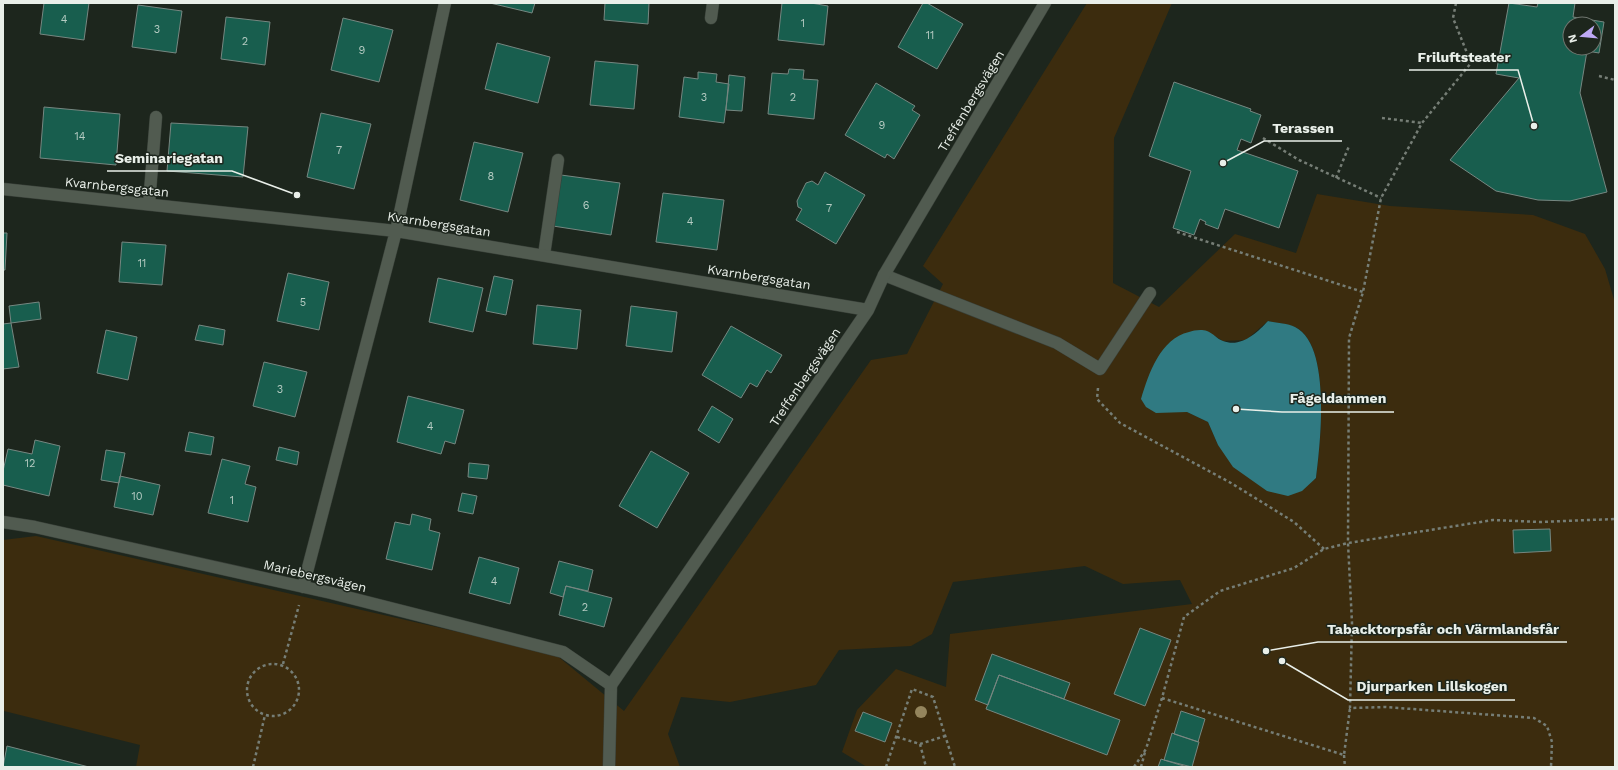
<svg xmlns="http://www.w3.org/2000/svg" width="1618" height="770" font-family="'Work Sans',sans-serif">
	<rect width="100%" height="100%" fill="#1d261d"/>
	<!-- green -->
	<path fill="#3c2c0e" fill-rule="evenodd" d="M1087,3h85l-58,135 -1,145 46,24 76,-73 61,19 21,-59 73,12 143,9 52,19 20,35 10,34v464h-748l-25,-15 15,-42 39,-41 50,18 4,-53 242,-30 -12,-24 -57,4 -38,-18 -132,16 -21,52 -21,12 -72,4 -23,35 -86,17 -49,-5 -13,37 12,33h-544l4,-22 -136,-34 -1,-171 33,-4 519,118 69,57 247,-351 36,-6 36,-70 -20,-18zM1268,321c8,2 19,3 27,6 37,17 25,119 21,152l-49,12 -14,-11 -35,-35 -10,-23 -21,-10 19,-81 17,10 23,-1z"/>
	<!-- water -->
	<path fill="#307a82" d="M1268,321c8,2 19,2 27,6 37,18 25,118 21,151l-14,13 -14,5 -21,-5 -34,-24 -15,-22 -10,-23 -21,-10 -31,1 -10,-6 -5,-8c8,-26 19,-60 48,-67 5,-2 13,-3 18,-1 6,2 10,8 16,10 18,7 34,-8 45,-20z"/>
	<!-- building -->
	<path fill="#185e4e" stroke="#768781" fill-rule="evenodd" d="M44,3h45l-5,37 -44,-6z
		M490,3h45l-3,10z
		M605,3h44l-1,21 -44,-4z
		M782,3h29l17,3 -4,39 -46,-5z
		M923,3h4l36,21 -26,45 -39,-22z
		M1509,3l28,4 1,-4h37l-2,14 31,5 -5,31 -12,-2 -7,42 27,99 -37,9 -32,-1 -42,-9 -46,-31 69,-82 -23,-4zM1570,24h24v24h-24z
		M138,5l44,6 -6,42 -44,-6z
		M226,17l44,5 -5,43 -44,-6z
		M343,18l50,12 -14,52 -48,-12z
		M497,43l53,14 -12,46 -53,-14z
		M595,61l43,4 -4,44 -44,-4z
		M789,69l15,1 -1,9 15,1 -4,39 -46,-5 4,-41 16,1z
		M698,72l19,2 -1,8 13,2 -5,39 -45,-6 5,-40 14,2z
		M729,75l16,2 -3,34 -16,-1z
		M1174,82l77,27 -1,2 11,4 -10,28 -10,-4 -4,11 61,21 -19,57 -54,-19 -7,20 -13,-5 1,-2 -6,-3 -6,16 -21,-7 18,-57 -42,-15z
		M876,83l39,23 -3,4 8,5 -26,44 -7,-5 -2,4 -40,-23z
		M44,107l76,7 -4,51 -76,-7z
		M321,113l50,11 -17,65 -47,-12z
		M171,123l77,4 -5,50 -76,-6z
		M474,142l49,11 -15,59 -48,-12z
		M825,172l40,23 -29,49 -40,-24 6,-11 -4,-2 -1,-6 9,-18 6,-2 6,4z
		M561,175l59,8 -9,52 -58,-9z
		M663,193l61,7 -7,50 -61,-8z
		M3,233h4l-2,37h-2z
		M122,242l44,3 -4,40 -43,-3z
		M288,273l41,9 -10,48 -42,-9z
		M494,276l19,4 -7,35 -20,-4z
		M438,278l45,10 -10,44 -44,-10z
		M39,302l2,17 -30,4 -2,-17z
		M537,305l44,5 -4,39 -44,-5z
		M631,306l46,6 -5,40 -46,-6z
		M11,323l8,44 -16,2v-45z
		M199,325l26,5 -2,15 -28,-5z
		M731,326l51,29 -11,18 -4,-3 -10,17 -7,-4 -9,15 -39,-23z
		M106,330l31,7 -9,43 -31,-7z
		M264,362l43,10 -12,45 -42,-11z
		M408,396l56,14 -9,34 -10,-3 -4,13 -44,-12z
		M712,406l21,13 -14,24 -21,-13z
		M189,432l25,5 -3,18 -26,-4z
		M35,440l25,6 -11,50 -46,-11v-14l5,-22 24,5z
		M279,447l20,5 -2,13 -21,-5z
		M106,450l19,3 -6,30 -18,-3z
		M651,451l38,22 -32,55 -38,-22z
		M222,459l28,7 -5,18 11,3 -8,35 -40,-9z
		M469,463l20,2 -2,14 -19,-2z
		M120,476l40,9 -7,30 -39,-8z
		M462,493l15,3 -4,18 -15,-3z
		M412,514l19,5 -2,11 11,3 -8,37 -46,-11 9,-37 15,3z
		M1550,529l1,22 -37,2 -1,-23z
		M479,557l40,11 -9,36 -41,-11z
		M559,561l34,9 -5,21 -22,-5 -3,11 -13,-4z
		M566,586l46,12 -8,29 -45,-12z
		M1140,628l31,12 -26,66 -31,-12z
		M992,654l78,29 -6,16 -65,-24 -11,30 -13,-5z
		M999,675l121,45 -13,35 -121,-46z
		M1181,711l24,8 -7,23 -24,-8z
		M863,712l29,11 -7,19 -30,-11z
		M1172,733l27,9 -7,25 -28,-7z
		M7,746l82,21h-86z
		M1161,759l3,1 23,7h-29z"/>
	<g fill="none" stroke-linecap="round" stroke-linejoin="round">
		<defs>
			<path id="lane" d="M149,204l7,-87
				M544,255l14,-95
				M884,275l173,68 43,26 50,-76
				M609,767l2,-82"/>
			<path id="street" d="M711,18l2,-15
				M3,189l393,42 472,79
				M3,522l32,5 296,66 232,59 48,33 257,-375 16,-35 161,-272
				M303,587l93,-356 49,-228"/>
		</defs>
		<!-- lane casing -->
		<use href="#lane" stroke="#394039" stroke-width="13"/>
		<!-- street casing -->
		<use href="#street" stroke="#394039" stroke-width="13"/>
		<!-- path -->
		<path stroke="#767e76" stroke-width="2.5" stroke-dasharray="3 3" stroke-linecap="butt" d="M1456,3l-3,15 18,45 -49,60 -41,75 -18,94 -14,46 -1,205 4,80 -2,85 35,-1 149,11 13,8 5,16 -1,25
			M1599,76l16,4
			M1382,118l40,5
			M1263,138l36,22 82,38
			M1336,178l13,-32
			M1177,232l186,60
			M1098,388l-1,11 23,24 111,60 63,39 30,27
			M247 690a26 26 0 1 1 52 0a26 26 0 1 1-52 0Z
			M283,664l16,-59
			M1162,698l182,57 6,-47
			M897,737l23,7 25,-8
			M920,744l6,23
			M1344,755l1,12
			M253,767l12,-52
			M886,767l26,-78 21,8 22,70
			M1134,767l12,-18 16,-51 22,-81 36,-26 74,-23 30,-19 24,-6 145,-23 46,2 76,-3
			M1141,767l4,-15"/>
		<!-- lane -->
		<use href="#lane" stroke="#515b50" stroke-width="12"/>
		<!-- street -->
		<use href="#street" stroke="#515b50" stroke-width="12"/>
	</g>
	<!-- trees -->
	<circle fill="#94855d" cx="921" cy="712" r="6"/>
	<g text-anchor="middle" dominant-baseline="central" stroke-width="3" stroke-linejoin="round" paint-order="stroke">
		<!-- number labels -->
		<g font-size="11" fill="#b5cbc2">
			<text x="64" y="19">4</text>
			<text x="803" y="23">1</text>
			<text x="157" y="29">3</text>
			<text x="930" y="35">11</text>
			<text x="245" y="41">2</text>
			<text x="362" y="50">9</text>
			<text x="704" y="97">3</text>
			<text x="793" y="97">2</text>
			<text x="882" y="125">9</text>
			<text x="80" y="136">14</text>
			<text x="339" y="150">7</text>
			<text x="491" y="176">8</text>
			<text x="586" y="205">6</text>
			<text x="829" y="208">7</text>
			<text x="690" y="221">4</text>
			<text x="142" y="263">11</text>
			<text x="303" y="302">5</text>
			<text x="280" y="389">3</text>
			<text x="430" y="426">4</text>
			<text x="30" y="463">12</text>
			<text x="137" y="496">10</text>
			<text x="232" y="500">1</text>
			<text x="494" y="581">4</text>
			<text x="585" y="607">2</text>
		</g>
		<!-- street labels -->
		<g font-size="13" fill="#e9efe9" stroke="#1d261d">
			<text transform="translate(971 101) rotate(-59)">Treffenbergsvägen</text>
			<text transform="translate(117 187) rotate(6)">Kvarnbergsgatan</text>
			<text transform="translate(439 224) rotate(9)">Kvarnbergsgatan</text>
			<text transform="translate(759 277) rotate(9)">Kvarnbergsgatan</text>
			<text transform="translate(805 377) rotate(-56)">Treffenbergsvägen</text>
			<text transform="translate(315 576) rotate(13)">Mariebergsvägen</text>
		</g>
	</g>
	<!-- callouts -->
	<path fill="none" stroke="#e9efe9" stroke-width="1.5" d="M1534 126L1518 70H1409M1223 163L1264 141H1342M297 195L232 171H107M1236 409L1282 412H1394M1266 651L1318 642H1567M1282 661L1348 700H1515"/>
	<g fill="#e9efe9" stroke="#1d261d" stroke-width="1.5">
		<circle cx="1534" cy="126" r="4"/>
		<circle cx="1223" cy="163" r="4"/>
		<circle cx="297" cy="195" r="4"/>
		<circle cx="1236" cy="409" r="4"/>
		<circle cx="1266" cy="651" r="4"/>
		<circle cx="1282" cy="661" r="4"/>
	</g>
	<g font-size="14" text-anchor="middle" font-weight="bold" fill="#e9efe9" stroke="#1d261d" stroke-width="3" stroke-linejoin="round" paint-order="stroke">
		<text x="1464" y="62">Friluftsteater</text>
		<text x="1303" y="133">Terassen</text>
		<text x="169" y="163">Seminariegatan</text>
		<text x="1338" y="403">Fågeldammen</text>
		<text x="1443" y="634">Tabacktorpsfår och Värmlandsfår</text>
		<text x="1432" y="691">Djurparken Lillskogen</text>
	</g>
	<!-- border -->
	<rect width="1618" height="770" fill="none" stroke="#e9efe9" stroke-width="8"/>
	<!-- north arrow -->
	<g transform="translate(1582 36) rotate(254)"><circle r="19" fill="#1d261d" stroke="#6f766f"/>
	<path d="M0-3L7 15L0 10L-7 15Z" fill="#bea9f5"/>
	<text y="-6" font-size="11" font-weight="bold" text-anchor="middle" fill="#e9efe9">N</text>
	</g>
</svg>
